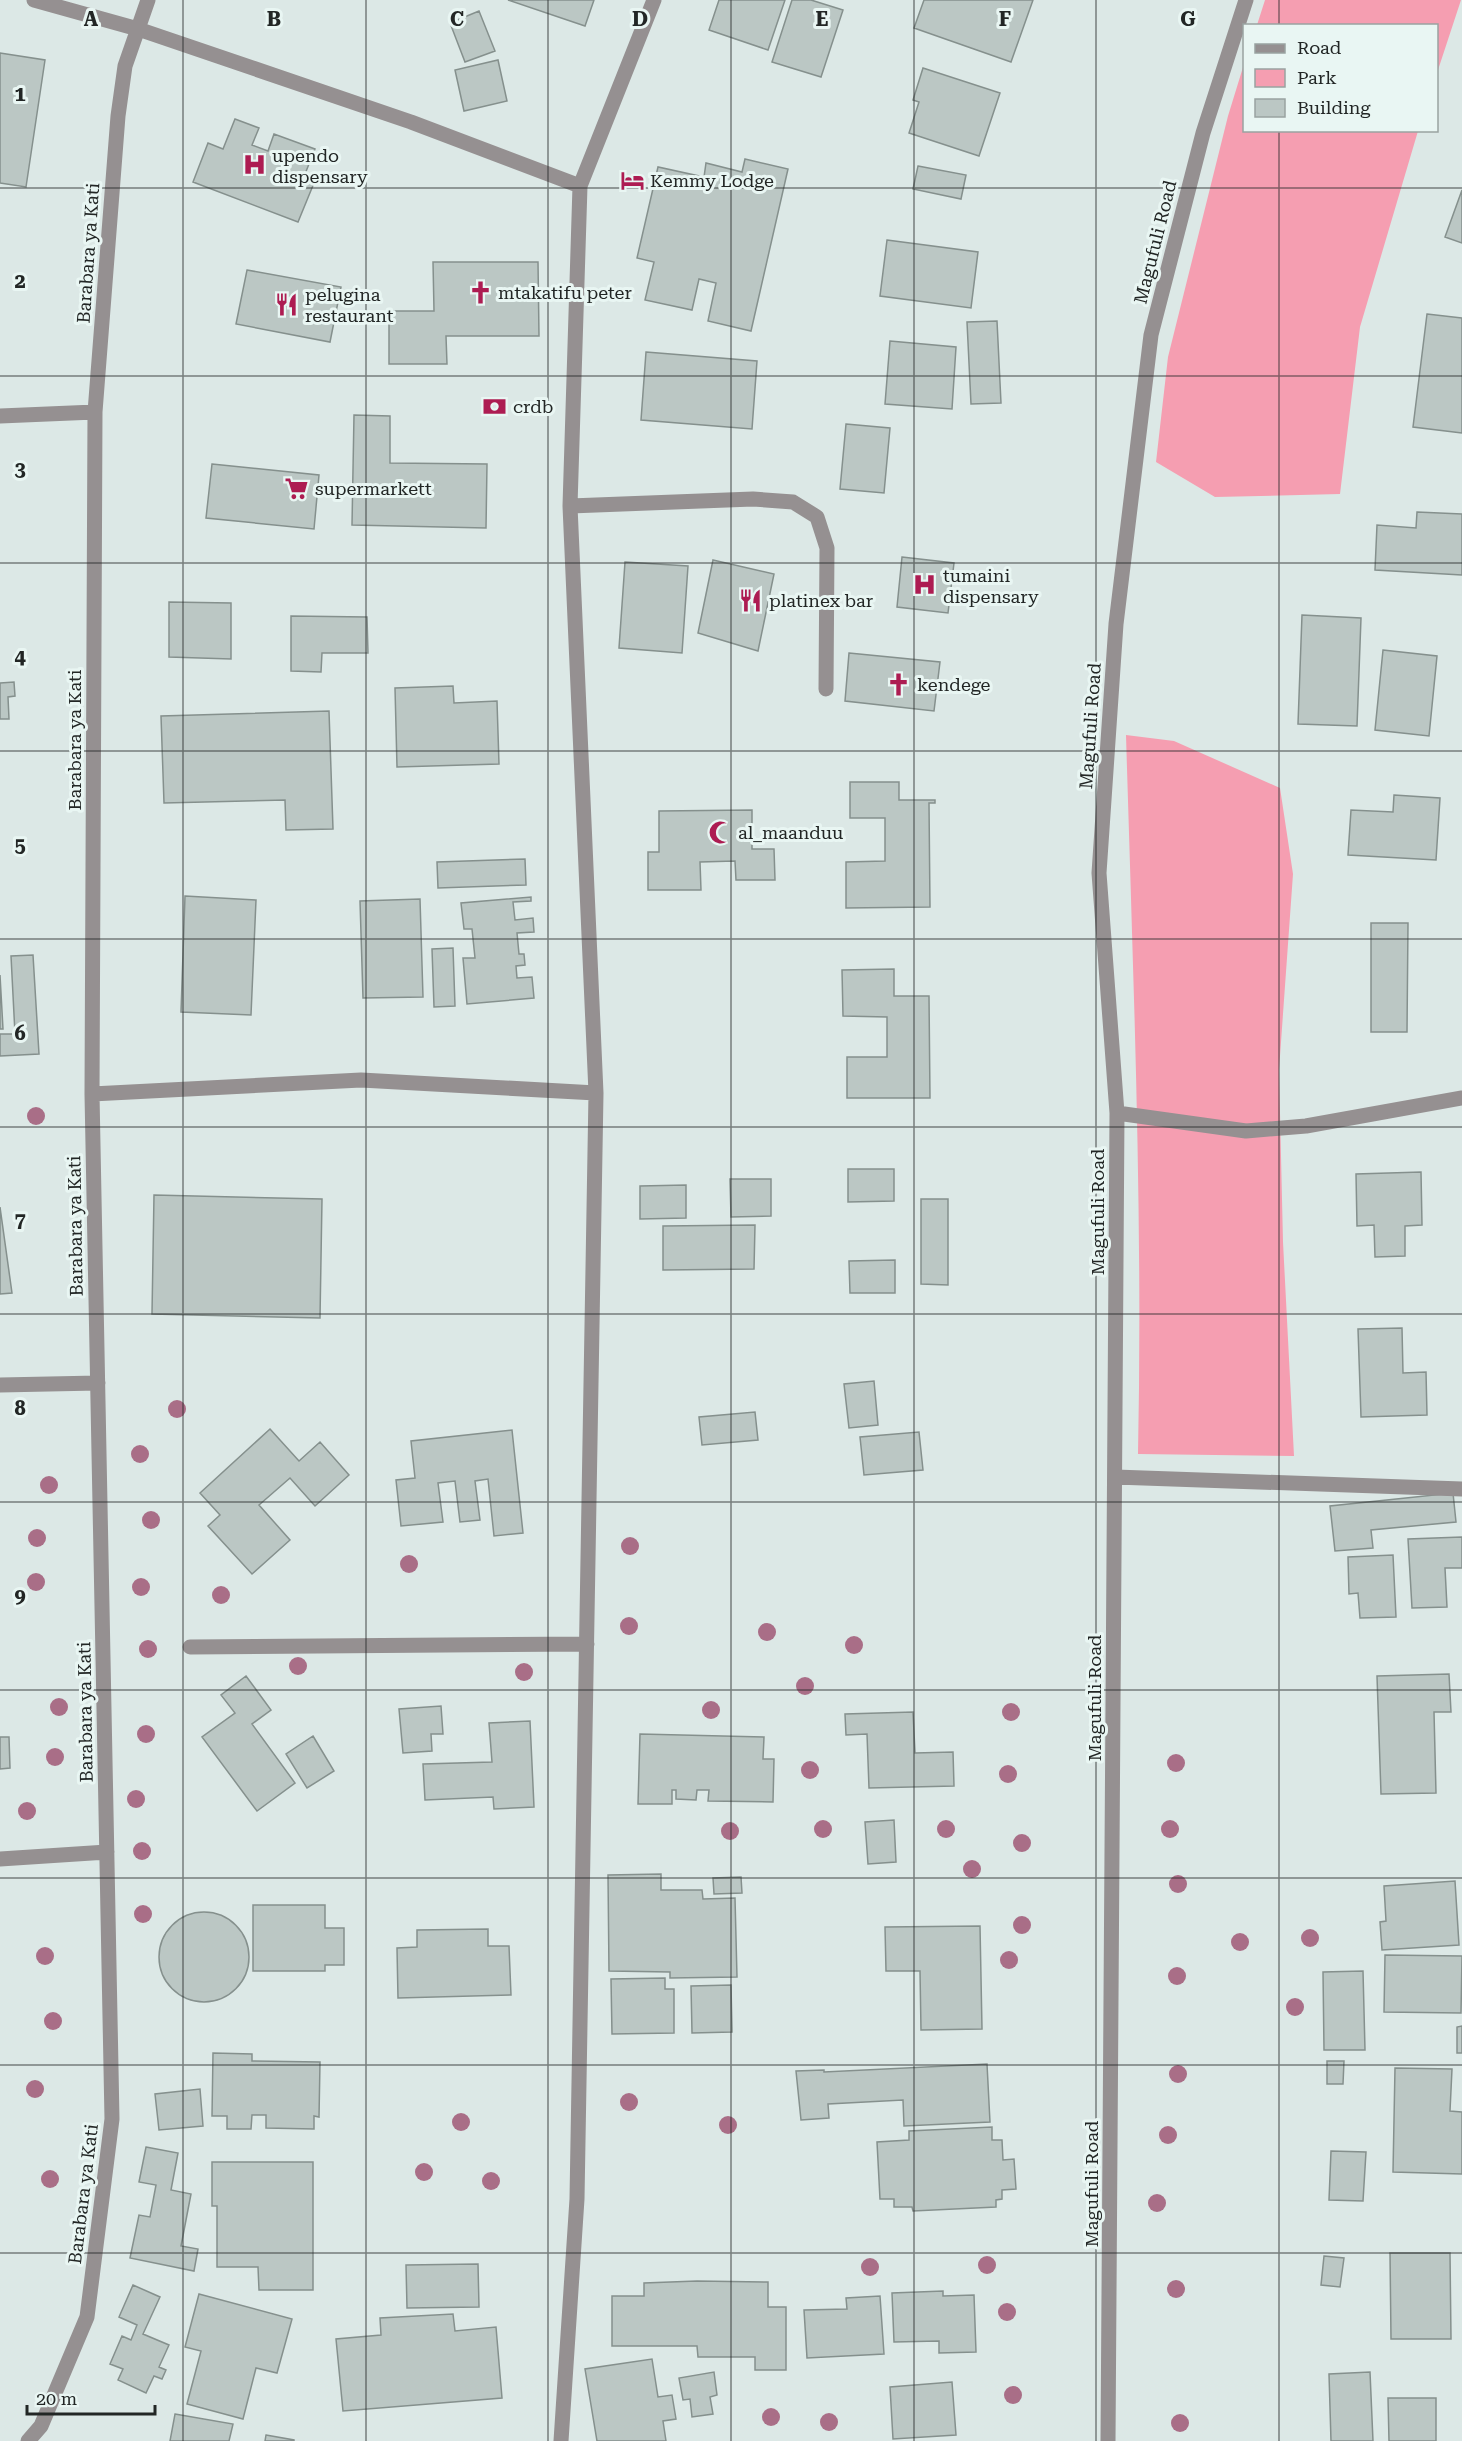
<svg xmlns="http://www.w3.org/2000/svg" width="1462" height="2441" font-family="'Roboto Serif',serif">
	<rect width="100%" height="100%" fill="#dce8e6"/>
	<!-- green -->
	<path fill="#f59eb1" d="M1265,0h196l-24,73 -1,-47 -179,-1z
		M1244,64v66l174,1 -58,196 -20,167 -125,3 -59,-35 12,-105 60,-241z
		M1126,735l48,6 106,47 13,86 -14,196 4,172 11,214 -156,-2c5,-239 -5,-480 -12,-719z"/>
	<!-- building -->
	<path fill="#bbc7c4" stroke="#85908d" stroke-width="1.5" d="M508,0h86l-9,26z
		M719,0h66l-17,50 -59,-20z
		M792,0h19l32,10 -22,67 -49,-15z
		M924,0h109l-22,62 -97,-34z
		M479,11l16,40 -30,11 -15,-39z
		M0,53l45,7 -19,127 -26,-4z
		M498,60l9,41 -43,10 -9,-41z
		M923,68l77,25 -21,63 -70,-23 10,-31 -6,-2z
		M235,119l24,9 -7,17 16,6 6,-17 41,15 -12,30 11,4 -16,39 -105,-40 15,-39 15,6z
		M745,159l43,10 -37,162 -43,-10 8,-38 -17,-4 -7,31 -47,-10 9,-38 -17,-4 21,-91 46,10 2,-14 36,9z
		M918,166l48,9 -5,24 -48,-10z
		M1462,190v53l-17,-6z
		M887,240l91,12 -7,56 -91,-12z
		M433,262h105l1,74h-93l1,28h-58v-53h45z
		M247,270l94,17 -11,55 -94,-18z
		M1427,314l35,4v115l-49,-6z
		M997,321l4,82 -30,1 -4,-82z
		M890,341l66,6 -4,62 -67,-5z
		M646,352l111,9 -5,68 -111,-9z
		M354,415l36,1v47l97,1 -1,64 -134,-3z
		M846,424l44,4 -6,65 -44,-4z
		M212,464l107,11 -5,54 -108,-11z
		M1417,512l45,2v61l-87,-5 2,-45 39,3z
		M902,557l52,6 -6,50 -51,-6z
		M713,560l61,14 -16,77 -60,-18z
		M625,562l63,4 -6,87 -63,-5z
		M169,602l62,1v56l-62,-2z
		M1302,615l59,3 -4,108 -59,-2z
		M291,616l76,1 1,36h-46l-1,19 -30,-1z
		M1383,650l54,6 -8,80 -54,-6z
		M849,653l91,9 -6,49 -89,-10z
		M14,682l1,14 -7,1 1,22h-9v-36z
		M453,686l1,17 43,-2 2,63 -102,3 -2,-79z
		M329,711l4,118 -47,1 -1,-30 -121,3 -3,-87z
		M850,782h49v18h36v3h-6l1,104 -84,1v-46l39,-1v-43h-35z
		M1394,795l46,3 -4,62 -88,-5 3,-45 42,2z
		M752,810v39h22l1,31h-39l-1,-19 -35,1 1,28h-53v-38h11v-41z
		M525,859l1,26 -88,3 -1,-26z
		M185,896l71,4 -5,115 -70,-3z
		M531,897v4l-18,1 2,18 18,-2 1,14 -17,1 2,21h5l1,11 -9,1 1,12 15,-1 2,21 -67,6 -4,-46h12l-3,-29h-8l-3,-26z
		M420,899l3,98 -60,1 -3,-97z
		M1371,923h37l-1,109h-36z
		M453,948l2,58 -21,1 -2,-58z
		M33,955l6,99 -39,2v-22h15l-4,-78z
		M894,969v27h35l1,102h-83v-41h40v-40l-44,-1 -1,-46z
		M0,975l3,54h-3z
		M848,1169h46v32l-46,1z
		M1421,1172l1,53 -17,1v30l-30,1 -1,-32 -17,1 -1,-52z
		M730,1179h41v37l-40,1z
		M686,1185v33l-46,1v-33z
		M154,1195l168,4 -2,119 -168,-4z
		M921,1199h27v86l-27,-1z
		M0,1207l12,86 -12,1z
		M755,1225l-1,44 -91,1v-44z
		M895,1260v33h-45l-1,-32z
		M1402,1328l1,45 23,-1 1,43 -66,2 -3,-88z
		M874,1381l4,44 -29,3 -5,-44z
		M755,1412l3,28 -56,5 -3,-28z
		M270,1429l29,32 21,-19 29,33 -34,31 -25,-28 -31,27 31,35 -38,34 -44,-48 12,-11 -20,-22z
		M512,1430l11,103 -29,3 -6,-57 -13,2 5,39 -20,2 -5,-41 -17,2 5,39 -42,4 -5,-46 19,-2 -4,-37z
		M919,1432l4,38 -59,5 -4,-38z
		M1453,1493l3,29 -85,8 2,18 -38,3 -5,-45z
		M1462,1537v31h-17l2,39 -35,1 -4,-69z
		M1393,1555l3,62 -36,1 -2,-25 -9,1 -1,-37z
		M1449,1674l2,38h-17l2,81 -55,1 -4,-118z
		M246,1676l25,34 -19,14 43,59 -38,28 -55,-74 33,-24 -14,-18z
		M441,1706l2,28h-12l1,17 -29,2 -4,-44z
		M913,1712l2,41 38,-1 1,34 -85,2 -2,-54 -21,1 -1,-21z
		M530,1721l4,86 -40,2 -1,-12 -68,3 -2,-36 69,-2 -3,-39z
		M640,1734l124,3 -1,22h11l-1,43 -65,-1 1,-11h-12l-1,10 -20,-1v-9h-4v14h-34z
		M313,1736l21,35 -27,17 -21,-34z
		M0,1737h9l1,31 -10,1z
		M894,1820l2,42 -28,2 -3,-42z
		M661,1874v16h41l1,9 32,-1 2,79 -67,1v-6l-61,-1 -1,-96z
		M741,1877l1,16 -28,1 -1,-16z
		M1455,1881l4,64 -77,5 -2,-28 6,-1 -2,-35z
		M253,1905h72v23h19v37h-19v6h-72z
		M159 1957a45 45 0 1 1 90 0a45 45 0 1 1-90 0Z
		M980,1926l2,103 -61,1 -1,-59h-34l-1,-44z
		M488,1929v17h21l2,49 -113,3 -1,-50 20,-1v-17z
		M1385,1955l77,1 -1,57 -77,-1z
		M1363,1971l2,79h-41l-1,-78z
		M665,1978v11h9v44l-62,1 -1,-55z
		M731,1985l1,47 -40,1 -1,-47z
		M1462,2026v27h-5v-26z
		M213,2053l39,1v7l68,1 -1,55 -5,-1v13l-48,-1v-13h-14l-1,14h-24v-13h-15z
		M1327,2061h17l-1,23h-16z
		M987,2064l3,58 -86,4 -1,-26 -75,4 1,14 -28,2 -5,-49 28,-1v2z
		M1395,2068l57,1 -2,42 12,1v62l-69,-2z
		M200,2089l3,37 -44,4 -4,-36z
		M992,2127v13h10l1,20 11,-1 2,30 -14,1v9l-6,1v7l-83,4 -1,-4h-18v-8h-14l-3,-57 32,-2v-9z
		M146,2147l32,6 -7,37 20,4 -10,52 17,3 -4,22 -64,-13 9,-43 11,2 6,-32 -17,-3z
		M1331,2151l35,1 -3,49 -34,-1z
		M212,2162h101v128h-54l-1,-23h-41v-61h-5z
		M1390,2253h60l1,86h-60z
		M1324,2256l20,2 -4,29 -19,-2z
		M478,2264l1,43 -72,1 -1,-43z
		M697,2281l71,1v25h18v63h-31v-13h-57l-1,-11h-85v-50h32v-13z
		M133,2285l27,12 -17,37 26,11 -10,22 7,3 -4,9 -8,-3 -8,17 -28,-13 5,-11 -13,-5 12,-28 9,4 6,-15 -18,-8z
		M943,2291v5l31,-1 2,57 -37,1v-12l-45,1 -2,-49z
		M199,2294l93,25 -15,54 -21,-5 -13,51 -56,-15 14,-53 -16,-4z
		M880,2296l4,58 -77,4 -3,-48 43,-1 -1,-11z
		M453,2314l2,17 41,-4 6,71 -159,13 -7,-72 45,-4 -1,-17z
		M652,2359l6,38 14,-2 4,24 -13,2 3,20h-69l-12,-72z
		M714,2372l3,23 -7,2 3,17 -21,3 -2,-18 -7,1 -4,-22z
		M1370,2372l3,69h-42l-2,-67z
		M952,2382l4,53 -63,4 -3,-52z
		M1388,2398h48v43h-47z
		M175,2414l58,10 -4,17h-59z
		M266,2435l28,5v1h-29z"/>
	<g fill="none" stroke-linecap="round" stroke-linejoin="round">
		<!-- minor -->
		<path stroke="#959091" stroke-width="15" d="M34,0l104,29 273,93 169,64
			M0,416l95,-4
			M570,506l183,-7 40,3 24,15 10,31 -1,141
			M92,1094l269,-14 235,13
			M1117,1113l129,18 60,-5 156,-28
			M0,1385l98,-2
			M1115,1477l347,12
			M190,1647l397,-3
			M0,1859l107,-7
			M28,2441l13,-15 46,-109 25,-198 -20,-1025 3,-682 23,-296 7,-50 23,-66
			M561,2441l16,-242 19,-1106 -26,-587 10,-320 74,-186
			M1108,2441l9,-1328 -18,-240 17,-249 35,-289 52,-202 43,-133"/>
	</g>
	<!-- trees -->
	<g fill="#a96e87">
		<circle cx="36" cy="1116" r="9"/>
		<circle cx="177" cy="1409" r="9"/>
		<circle cx="140" cy="1454" r="9"/>
		<circle cx="49" cy="1485" r="9"/>
		<circle cx="151" cy="1520" r="9"/>
		<circle cx="37" cy="1538" r="9"/>
		<circle cx="630" cy="1546" r="9"/>
		<circle cx="409" cy="1564" r="9"/>
		<circle cx="36" cy="1582" r="9"/>
		<circle cx="141" cy="1587" r="9"/>
		<circle cx="221" cy="1595" r="9"/>
		<circle cx="629" cy="1626" r="9"/>
		<circle cx="767" cy="1632" r="9"/>
		<circle cx="854" cy="1645" r="9"/>
		<circle cx="148" cy="1649" r="9"/>
		<circle cx="298" cy="1666" r="9"/>
		<circle cx="524" cy="1672" r="9"/>
		<circle cx="805" cy="1686" r="9"/>
		<circle cx="59" cy="1707" r="9"/>
		<circle cx="711" cy="1710" r="9"/>
		<circle cx="1011" cy="1712" r="9"/>
		<circle cx="146" cy="1734" r="9"/>
		<circle cx="55" cy="1757" r="9"/>
		<circle cx="1176" cy="1763" r="9"/>
		<circle cx="810" cy="1770" r="9"/>
		<circle cx="1008" cy="1774" r="9"/>
		<circle cx="136" cy="1799" r="9"/>
		<circle cx="27" cy="1811" r="9"/>
		<circle cx="823" cy="1829" r="9"/>
		<circle cx="946" cy="1829" r="9"/>
		<circle cx="1170" cy="1829" r="9"/>
		<circle cx="730" cy="1831" r="9"/>
		<circle cx="1022" cy="1843" r="9"/>
		<circle cx="142" cy="1851" r="9"/>
		<circle cx="972" cy="1869" r="9"/>
		<circle cx="1178" cy="1884" r="9"/>
		<circle cx="143" cy="1914" r="9"/>
		<circle cx="1022" cy="1925" r="9"/>
		<circle cx="1310" cy="1938" r="9"/>
		<circle cx="1240" cy="1942" r="9"/>
		<circle cx="45" cy="1956" r="9"/>
		<circle cx="1009" cy="1960" r="9"/>
		<circle cx="1177" cy="1976" r="9"/>
		<circle cx="1295" cy="2007" r="9"/>
		<circle cx="53" cy="2021" r="9"/>
		<circle cx="1178" cy="2074" r="9"/>
		<circle cx="35" cy="2089" r="9"/>
		<circle cx="629" cy="2102" r="9"/>
		<circle cx="461" cy="2122" r="9"/>
		<circle cx="728" cy="2125" r="9"/>
		<circle cx="1168" cy="2135" r="9"/>
		<circle cx="424" cy="2172" r="9"/>
		<circle cx="50" cy="2179" r="9"/>
		<circle cx="491" cy="2181" r="9"/>
		<circle cx="1157" cy="2203" r="9"/>
		<circle cx="987" cy="2265" r="9"/>
		<circle cx="870" cy="2267" r="9"/>
		<circle cx="1176" cy="2289" r="9"/>
		<circle cx="1007" cy="2312" r="9"/>
		<circle cx="1013" cy="2395" r="9"/>
		<circle cx="771" cy="2417" r="9"/>
		<circle cx="829" cy="2422" r="9"/>
		<circle cx="1180" cy="2423" r="9"/>
	</g>
	<!-- grid -->
	<path fill="none" stroke="#222625" stroke-width="1.5" stroke-opacity="0.55" d="M183,0v2441M366,0v2441M548,0v2441M731,0v2441M914,0v2441M1096,0v2441M1279,0v26M1279,130v2311M0,188h1462M0,376h1462M0,563h1462M0,751h1462M0,939h1462M0,1127h1462M0,1314h1462M0,1502h1462M0,1690h1462M0,1878h1462M0,2065h1462M0,2253h1462"/>
	<!-- icons -->
	<defs>
		<symbol id="hospital-bare" viewBox="-9 -9 18 18"><path d="M-5-5h3v3.5h4V-5h3V5h-3V1.5h-4V5h-3Z" fill="#ad1c52" stroke="#e9f6f3" stroke-width="2.5" paint-order="stroke"/></symbol>
		<symbol id="hotel-bare" viewBox="-9 -9 18 18"><path d="M-6-4.5h1.5V1H6V5H4.5V3h-9V5H-6ZM-4 0a1.8 1.8 0 1 1 3.6 0ZM.5 0V-2.5h3Q6-2.5 6 0Z" fill="#ad1c52" stroke="#e9f6f3" stroke-width="2.5" paint-order="stroke"/></symbol>
		<symbol id="church-bare" viewBox="-9 -9 18 18"><path d="M-1.2-6h2.4v3.5h3.3v2.4h-3.3V6h-2.4V-.1h-3.3v-2.4h3.3Z" fill="#ad1c52" stroke="#e9f6f3" stroke-width="2.5" paint-order="stroke"/></symbol>
		<symbol id="restaurant-bare" viewBox="-9 -9 18 18"><path d="M-5-6h1v4h1v-4h1v4h1v-4h1v5L-1.5 .5V6h-2V.5L-5-1ZM5-6V6H3V1.5H1.5Q1.5-4 5-6Z" fill="#ad1c52" stroke="#e9f6f3" stroke-width="2.5" paint-order="stroke"/></symbol>
		<symbol id="bank-bare" viewBox="-9 -9 18 18"><path d="M-6-4H6V4H-6ZM0-2.3a2.3 2.3 0 1 0 0 4.6a2.3 2.3 0 1 0 0-4.6Z" fill="#ad1c52" stroke="#e9f6f3" stroke-width="2.5" paint-order="stroke"/></symbol>
		<symbol id="supermarket-bare" viewBox="-9 -9 18 18"><path d="M-6-5.5h2.5l.6 2H6L4.5 2H-2.5L-4.4-4H-6ZM-1.5 3.2a1.3 1.3 0 1 0 .1 0ZM3 3.2a1.3 1.3 0 1 0 .1 0Z" fill="#ad1c52" stroke="#e9f6f3" stroke-width="2.5" paint-order="stroke"/></symbol>
		<symbol id="mosque-bare" viewBox="-9 -9 18 18"><path d="M3.5-4.9A6 6 0 1 0 3.5 4.9A5 5 0 1 1 3.5-4.9Z" fill="#ad1c52" stroke="#e9f6f3" stroke-width="2.5" paint-order="stroke"/></symbol>
	</defs>
	<g fill-rule="evenodd">
		<use href="#hospital-bare" x="238" y="148" width="33" height="33"/>
		<use href="#hotel-bare" x="616" y="164" width="33" height="33"/>
		<use href="#church-bare" x="464" y="276" width="33" height="33"/>
		<use href="#restaurant-bare" x="270" y="288" width="33" height="33"/>
		<use href="#bank-bare" x="478" y="390" width="33" height="33"/>
		<use href="#supermarket-bare" x="280" y="472" width="33" height="33"/>
		<use href="#hospital-bare" x="908" y="568" width="33" height="33"/>
		<use href="#restaurant-bare" x="734" y="584" width="33" height="33"/>
		<use href="#church-bare" x="882" y="668" width="33" height="33"/>
		<use href="#mosque-bare" x="704" y="816" width="33" height="33"/>
	</g>
	<g text-anchor="middle" dominant-baseline="central" stroke-width="6" stroke-linejoin="round" paint-order="stroke">
		<!-- poi labels -->
		<g font-size="18" fill="#222625" stroke="#e9f6f3" text-anchor="start">
			<text x="272" y="155">upendo<tspan x="272" dy="21">dispensary</tspan></text>
			<text x="650" y="180">Kemmy Lodge</text>
			<text x="498" y="292">mtakatifu peter</text>
			<text x="305" y="294">pelugina<tspan x="305" dy="21">restaurant</tspan></text>
			<text x="513" y="406">crdb</text>
			<text x="315" y="488">supermarkett</text>
			<text x="943" y="575">tumaini<tspan x="943" dy="21">dispensary</tspan></text>
			<text x="769" y="600">platinex bar</text>
			<text x="917" y="684">kendege</text>
			<text x="738" y="832">al_maanduu</text>
		</g>
		<!-- street labels -->
		<g font-size="18" fill="#222625" stroke="#e9f6f3">
			<text transform="translate(1155 242) rotate(-76)">Magufuli Road</text>
			<text transform="translate(88 253) rotate(-86)">Barabara ya Kati</text>
			<text transform="translate(1090 726) rotate(-86)">Magufuli Road</text>
			<text transform="translate(74 740) rotate(-90)">Barabara ya Kati</text>
			<text transform="translate(1097 1212) rotate(-90)">Magufuli Road</text>
			<text transform="translate(75 1226) rotate(-91)">Barabara ya Kati</text>
			<text transform="translate(1094 1698) rotate(-90)">Magufuli Road</text>
			<text transform="translate(85 1712) rotate(-91)">Barabara ya Kati</text>
			<text transform="translate(1091 2184) rotate(-90)">Magufuli Road</text>
			<text transform="translate(83 2194) rotate(-83)">Barabara ya Kati</text>
		</g>
	</g>
	<g font-size="20" text-anchor="middle" font-weight="bold" fill="#222625" stroke="#e9f6f3" stroke-width="6" stroke-linejoin="round" paint-order="stroke">
		<text x="91" y="26">A</text>
		<text x="274" y="26">B</text>
		<text x="457" y="26">C</text>
		<text x="640" y="26">D</text>
		<text x="822" y="26">E</text>
		<text x="1005" y="26">F</text>
		<text x="1188" y="26">G</text>
		<text x="20" y="101">1</text>
		<text x="20" y="288">2</text>
		<text x="20" y="476">3</text>
		<text x="20" y="664">4</text>
		<text x="20" y="852">5</text>
		<text x="20" y="1040">6</text>
		<text x="20" y="1227">7</text>
		<text x="20" y="1415">8</text>
		<text x="20" y="1603">9</text>
	</g>
	<!-- legend -->
	<rect x="1243" y="24" width="195" height="108" fill="#e9f6f3" stroke="#99a3a1" stroke-width="1.5"/>
	<rect x="1255" y="44" width="30" height="9" fill="#959091" stroke="#99a3a1" stroke-width="1.5"/>
	<text x="1297" y="54" font-size="18" fill="#222625">Road</text>
	<rect x="1255" y="69" width="30" height="18" fill="#f59eb1" stroke="#99a3a1" stroke-width="1.5"/>
	<text x="1297" y="84" font-size="18" fill="#222625">Park</text>
	<rect x="1255" y="99" width="30" height="18" fill="#bbc7c4" stroke="#99a3a1" stroke-width="1.5"/>
	<text x="1297" y="114" font-size="18" fill="#222625">Building</text>
	<!-- scale -->
	<path d="M27 2405v9h128v-9" fill="none" stroke="#222625" stroke-width="3"/>
	<text x="36" y="2405" font-size="18" fill="#222625" stroke="#e9f6f3" stroke-width="4.5" paint-order="stroke">20 m</text>
</svg>
